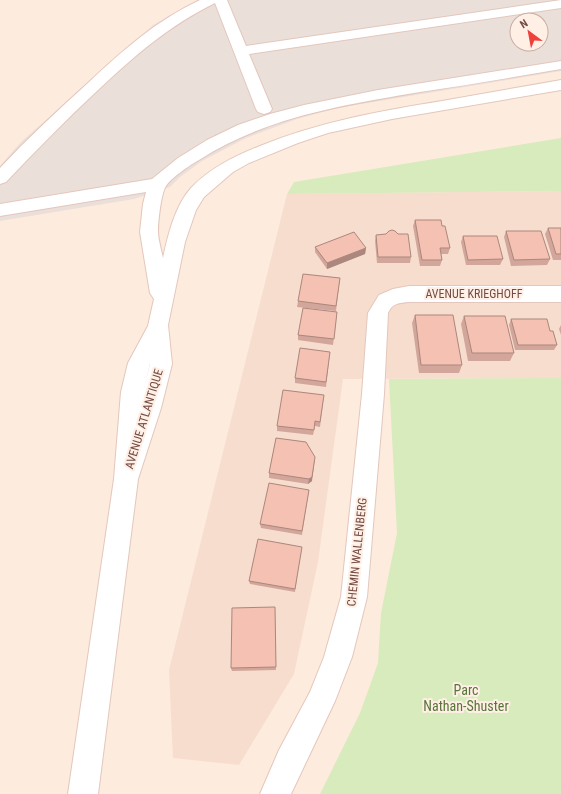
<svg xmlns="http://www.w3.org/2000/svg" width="561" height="794" font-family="'Roboto Condensed',sans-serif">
	<rect width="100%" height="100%" fill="#fdebdd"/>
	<!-- residential -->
	<path fill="#f7ddce" d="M561,191v187l-218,1 -25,183 -24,112 -55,91 -66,-7 -4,-88 118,-476z"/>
	<!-- industrial -->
	<path fill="#ebdfda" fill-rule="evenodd" d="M198,0h363v71l-224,37 -40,11 -51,19 -44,23 -22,16 -10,10 -36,12 -134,22v-55l21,-24 132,-117zM517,20h24v24h-24z"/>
	<!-- green -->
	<path fill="#d8ebbc" d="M561,138v53l-274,3 7,-12z
		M561,378v416h-241l40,-81 18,-50 3,-50 16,-80 -8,-154z"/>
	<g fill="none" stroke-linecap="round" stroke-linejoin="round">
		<defs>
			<path id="minor" d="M200,0h27l19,46 315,-46v8l-312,46 23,55 -2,3 -6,2 -6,-2 -2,-3 -41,-106c-45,22 -81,53 -117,87 -31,29 -62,60 -92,92l-6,2v-16c28,-30 58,-58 88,-85 34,-32 69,-63 112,-83z
				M561,61v8c-47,8 -94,16 -141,23 -77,13 -154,25 -221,68 -9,5 -28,18 -33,26 -5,7 -8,36 -8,45 0,8 3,18 5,27 5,-23 12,-52 28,-70 19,-20 44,-32 69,-42 59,-24 120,-35 182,-45 39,-7 79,-14 119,-21v10l-169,29 -64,14 -30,10 -49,20 -16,9 -29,25 -8,13 -11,32 -17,83 4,39 -11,44 -23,71 -40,315h-30l46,-315 7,-87 7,-29 20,-37 6,-27 -4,-6 -10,-61 3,-28 3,-12 -146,24v-12l152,-25 26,-21 29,-18 31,-15 32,-11 34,-9 74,-15zM150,362v2l-7,29 7,-30z
				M409,286h152v16h-152c-10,1 -17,1 -21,11l-4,81 -17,203 -15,60 -17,44 -44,93h-31l19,-44 31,-58 14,-35 17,-60 21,-203 6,-81 11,-18 14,-6z"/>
		</defs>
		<!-- minor casing -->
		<use href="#minor" stroke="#e3c7bc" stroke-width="2"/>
		<!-- minor -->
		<use href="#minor" fill="#fff" fill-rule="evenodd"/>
	</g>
	<!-- wall -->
	<path fill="#d2a69a" d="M415,220l27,6 8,22 -2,6h-7l1,6 -2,6h-20l-7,-40z
		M548,228h13v32h-8l-8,-26z
		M506,231l44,28 -3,6 -36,1 -7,-29z
		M376,235l35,22 -1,6h-33l-2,-22z
		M463,236l40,23 -3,6h-34l-5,-23z
		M315,247l51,1 -1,6 -38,15 -12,-17z
		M340,278l-4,33 -39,-4 1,-6z
		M337,312l-4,33 -35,-5v-5z
		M415,315l47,50 -3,8h-40l-7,-50z
		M464,316l50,37 -4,8h-42l-7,-37z
		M511,319l39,12 7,14 -3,5h-39l-6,-25z
		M561,325v10l-2,-6z
		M330,352l-4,35 -31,-4v-5z
		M324,395l-4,32 -5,-1 -2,9 -36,-4v-5z
		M276,438l36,43 -4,3 -39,-6v-5z
		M309,490l-7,45 -41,-7 -1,-4z
		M301,550l-6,42 -45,-8 -1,-3z
		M275,607l1,63 -44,1 -1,-3z"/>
	<!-- shaded-wall -->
	<path fill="#ab877d" d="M366,248l-1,6 -38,15v-6z
		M315,457l-3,24 -4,3 1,-5z"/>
	<!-- building -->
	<path fill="#f4c1b3" stroke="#ab877d" d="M415,220h26l1,6h3l5,22h-10l2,12h-20z
		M548,228h13v26h-5z
		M392,230l3,1 3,3h10l3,23h-33l-2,-22 10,-1 3,-3z
		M506,231h35l9,28 -36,1z
		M354,232l12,16 -39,15 -12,-16z
		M463,236h34l6,23 -35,1z
		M303,274l37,4 -4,28 -38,-5z
		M303,308l34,4 -3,27 -36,-4z
		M415,315h38l9,50h-41z
		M464,316h41l9,37h-42z
		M511,319h36l3,12h3l4,14h-39z
		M300,348l30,4 -4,30 -31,-4z
		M283,390l41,5 -4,27 -5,-1 -1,9 -37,-4z
		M276,438l30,4 9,15 -3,20 -3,2 -40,-6z
		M269,483l40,7 -7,41 -42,-7z
		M258,539l44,8 -7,42 -46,-8z
		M275,607l1,60 -45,1 1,-60z"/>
	<g text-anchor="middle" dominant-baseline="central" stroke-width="4" stroke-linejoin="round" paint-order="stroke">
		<!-- street labels -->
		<g font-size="12" fill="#744c45" stroke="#ffefe5">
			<text x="474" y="294">AVENUE KRIEGHOFF</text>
			<text transform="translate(144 419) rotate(-73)">AVENUE ATLANTIQUE</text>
			<text transform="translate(357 552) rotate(-84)">CHEMIN WALLENBERG</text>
		</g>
		<!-- near-park labels -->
		<g font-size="14" fill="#57743a" stroke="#ffefe5">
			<text x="466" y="690">Parc<tspan x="466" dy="16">Nathan-Shuster</tspan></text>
		</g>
	</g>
	<!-- north arrow -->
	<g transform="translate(529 32) rotate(328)"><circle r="19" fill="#ffefe5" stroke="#c7aea5"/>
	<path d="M0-3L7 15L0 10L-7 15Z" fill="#ef403a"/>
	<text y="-6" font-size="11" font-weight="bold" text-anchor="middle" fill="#744c45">N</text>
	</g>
</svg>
